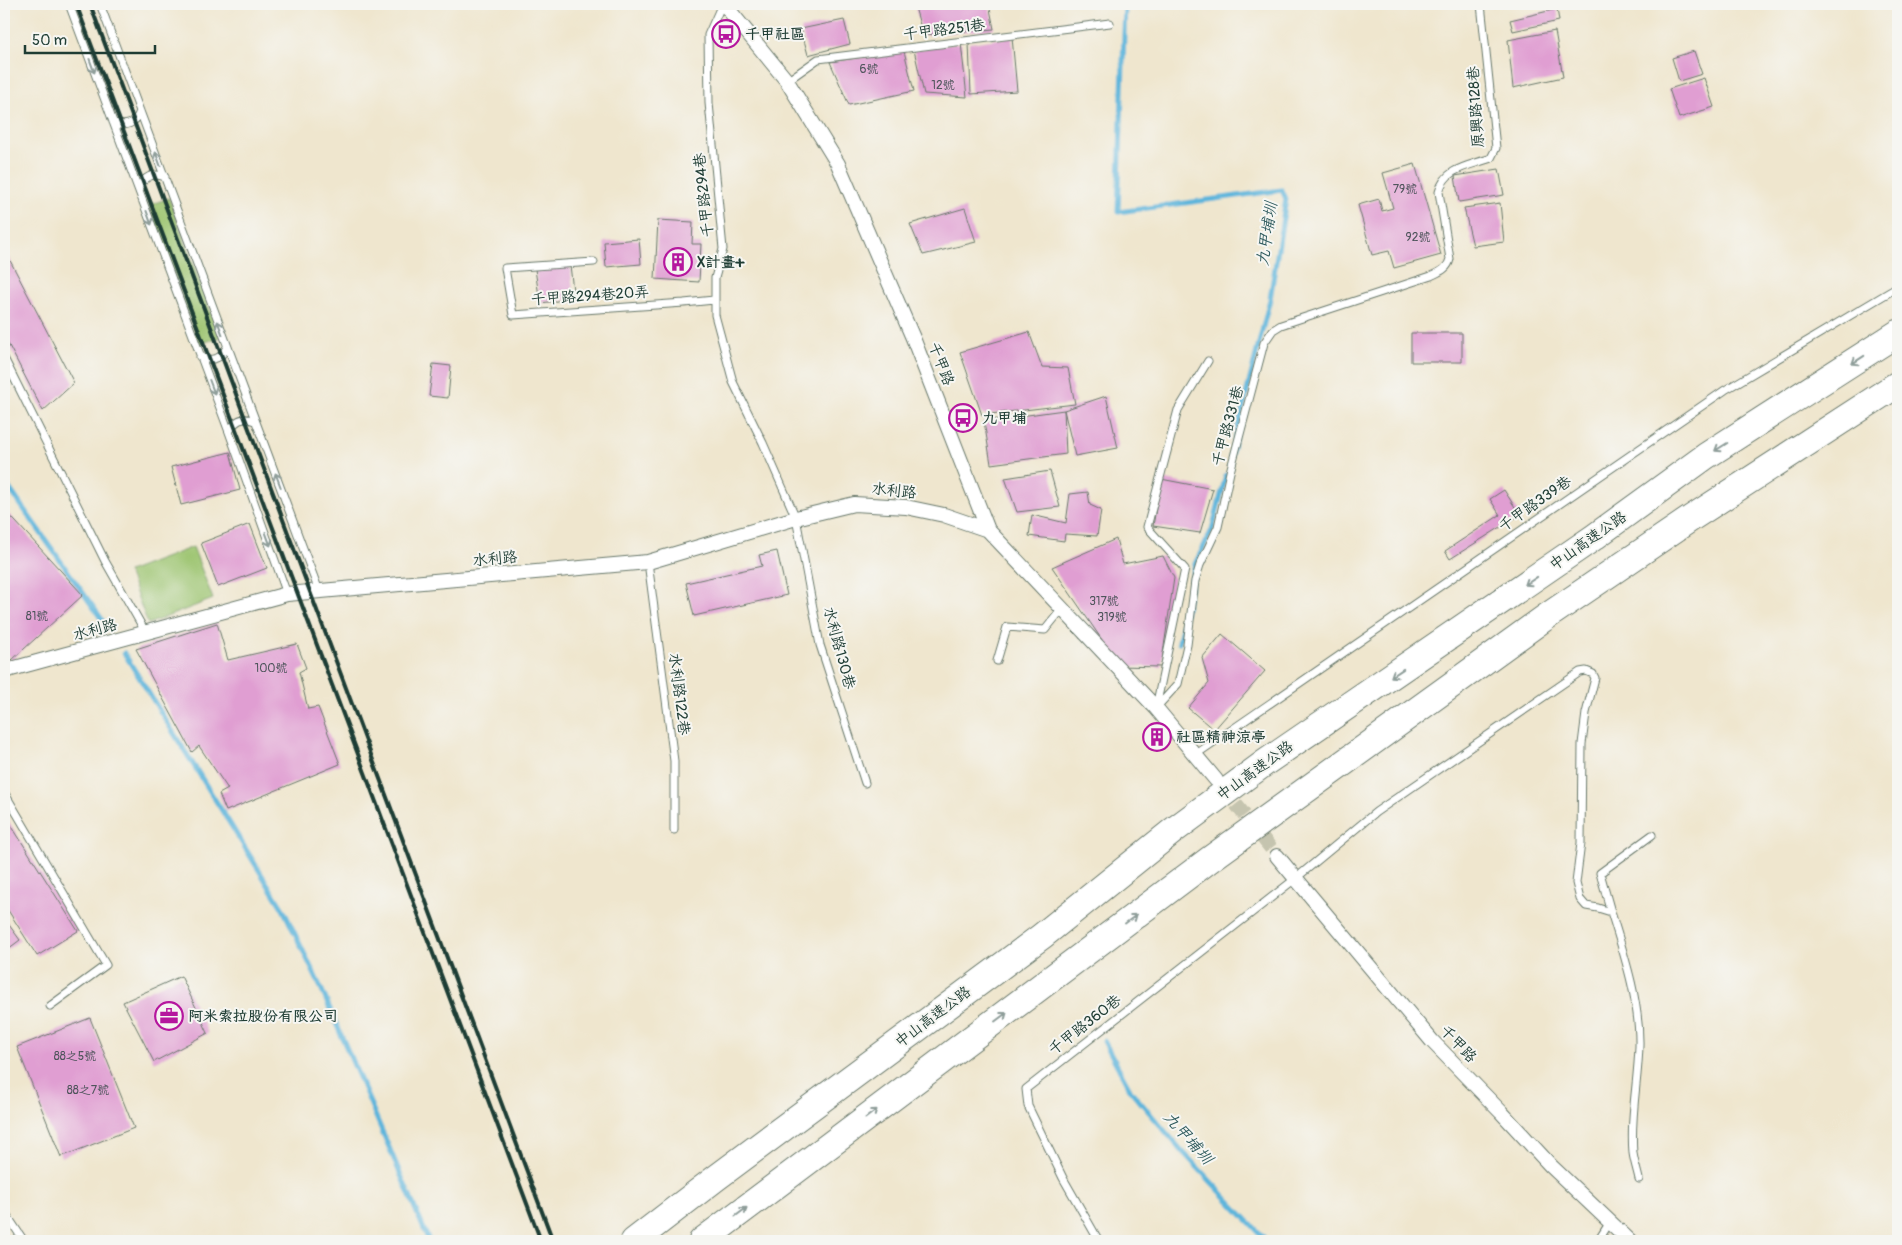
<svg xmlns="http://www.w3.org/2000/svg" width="1902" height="1245" font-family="Pangolin,'LXGW WenKai TC',sans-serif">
	<rect width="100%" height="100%" fill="#f6f6f2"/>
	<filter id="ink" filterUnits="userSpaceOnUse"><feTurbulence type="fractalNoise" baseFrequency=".02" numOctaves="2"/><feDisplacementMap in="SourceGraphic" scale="10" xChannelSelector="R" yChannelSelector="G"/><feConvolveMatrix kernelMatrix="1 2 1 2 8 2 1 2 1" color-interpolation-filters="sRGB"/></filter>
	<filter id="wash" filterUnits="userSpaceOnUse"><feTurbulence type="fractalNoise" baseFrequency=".0096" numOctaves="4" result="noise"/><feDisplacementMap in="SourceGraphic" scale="20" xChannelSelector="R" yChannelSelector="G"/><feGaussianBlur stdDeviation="1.12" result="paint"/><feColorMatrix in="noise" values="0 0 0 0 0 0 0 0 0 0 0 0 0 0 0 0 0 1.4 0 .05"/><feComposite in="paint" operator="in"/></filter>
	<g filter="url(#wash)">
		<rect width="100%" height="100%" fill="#efe6ce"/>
		<!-- green -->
		<path fill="#9cc46f" stroke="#5e8052" d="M169,198l51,139 -20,7 -51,-139z
			M193,547l20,52 -65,25 -20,-52z"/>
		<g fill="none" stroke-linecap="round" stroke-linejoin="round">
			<!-- stream -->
			<path stroke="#5eb5db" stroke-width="5" d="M1125,4l-7,208 164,-22 4,9 -16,100 -39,156
				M4,481l104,147
				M1179,642l16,-78 17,-34 14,-55
				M124,653l159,256 38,79 108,253
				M1104,1041l27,50 51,60 85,90"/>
		</g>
		<g id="blocks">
			<!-- building -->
			<path fill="#e09ed2" d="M914,4h75l5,25 -71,6z
				M1557,9l2,12 -46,10 -3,-11z
				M844,20l6,24 -42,11 -7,-26z
				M1555,31l8,46 -50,11 -5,-48z
				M1012,37l5,54 -46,3 -2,-51z
				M961,43l6,54 -43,-3 -10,-44z
				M904,51l10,40 -65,14 -19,-43z
				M1694,51l8,23 -23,7 -7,-23z
				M1704,78l10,29 -35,11 -10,-29z
				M1415,164l26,91 -47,13 -5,-17 -17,4 -14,-50 21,-6 3,12 11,-3 -10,-35z
				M1499,169l5,26 -45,7 -4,-26z
				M1500,203l4,39 -31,4 -9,-38z
				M965,208l11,34 -53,13 -13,-31z
				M658,220l35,2 -1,22h9l-2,38 -44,-3z
				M639,239l2,25 -35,3 -2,-25z
				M4,249l70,134 -31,28 -39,-75z
				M570,265l4,34 -34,4 -5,-34z
				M1029,332l13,35 26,1 7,36 -93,11 -22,-63z
				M1411,333h51v29h-51z
				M433,364l18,2 -3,32 -19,-2z
				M1106,396l12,52 -43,8 -11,-46z
				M1064,410l2,44 -75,10 -7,-43z
				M230,452l10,38 -59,15 -10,-38z
				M1050,471l10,36 -43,5 -12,-34z
				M1161,479l52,10 -13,44 -47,-7z
				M1504,490l16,25 -70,44 -5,-8 55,-36 -10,-16z
				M1088,492l2,13 11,5 -4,26 -32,-2 -1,7 -35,-5 3,-21 34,8 4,-29z
				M4,509l79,86 -71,65 -8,-9z
				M250,524l17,44 -49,19 -17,-44z
				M1116,539l7,25 40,-8 11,22 -13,89 -41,-1 -68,-99z
				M777,551l10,44 -93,21 -8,-33 76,-17 -3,-11z
				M217,623l11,37 69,-16 9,24 -7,4 9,37 10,-2 22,57 -114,47 -7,-17 9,-5 -29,-43 -7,6 -56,-103z
				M1222,634l43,37 -51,59 -26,-22 21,-25 -7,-25z
				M1147 736a9 9 0 1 1 18 0a9 9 0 1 1-18 0Z
				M4,814l74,117 -41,25 -33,-52z
				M4,918l16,22 -16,12z
				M181,976l27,57 -54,29 -31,-60z
				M90,1018l44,110 -73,29 -44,-110z"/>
		</g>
	</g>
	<g filter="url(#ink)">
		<use href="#blocks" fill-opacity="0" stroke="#68786a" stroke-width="1"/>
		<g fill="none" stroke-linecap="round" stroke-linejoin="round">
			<!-- street-tunnel -->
			<path stroke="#c5c4af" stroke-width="14" stroke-dasharray="14 7" stroke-linecap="butt" d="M1223,788l54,68"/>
			<defs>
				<path id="lane" d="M69,4l160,428 58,162
					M100,4l219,587
					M722,4l-14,31 1,68 14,146 -8,29v37l18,67 30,61 33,75 24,127 45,138
					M787,81l31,-22 292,-36
					M113,122c12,6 23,2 27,-11
					M138,188c7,-11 14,-16 27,-11
					M594,262l-89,6 8,47 171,-12 30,-3
					M200,357c13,5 21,2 27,-10
					M4,358l101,203 41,72
					M229,432c6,-12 14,-16 26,-11
					M648,562l26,199v69
					M997,661l10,-34 38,3 17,-21
					M1156,707l29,-138 -38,-42 31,-117 30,-49
					M1156,708l22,-24 9,-39 8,-64 5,-16 18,-38 12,-55 34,-129 9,-13 8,-5 150,-49c8,-4 17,-7 19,-17l-11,-67c6,-25 31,-26 52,-34l5,-10 -15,-144
					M1195,755l530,-365 173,-103
					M4,792l102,173 -56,41
					M1611,912l-11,-39 52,-38
					M4,1211l20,30
					M1099,1241l-36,-63 -35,-72 -2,-17 269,-210 81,-67 204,-140 6,-1 7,3 2,4 -9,35 -4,31 -1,99 -5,40 4,16 6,7 12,2 13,4c13,42 29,90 28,134 -1,36 -9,71 -6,107 1,8 4,17 6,26
					M1598,1241l12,-19"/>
				<path id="street" d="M724,4l63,77 51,83 75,174 75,192 168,178 60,72
					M4,671l283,-77 361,-32 148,-44 58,-14 52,3 38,8 44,15
					M1277,856l155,185 69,71 50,54 79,75"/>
				<path id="highway" d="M634,1241l82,-63 326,-242 132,-106 92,-68 327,-224 113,-82 192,-123
					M702,1241l507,-381 337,-243 147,-100 205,-133"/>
			</defs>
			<!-- lane casing -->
			<use href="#lane" stroke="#68786a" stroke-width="9"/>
			<!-- street casing -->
			<use href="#street" stroke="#68786a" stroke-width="16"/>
			<!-- highway casing -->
			<use href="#highway" stroke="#68786a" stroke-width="28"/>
			<!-- lane -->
			<use href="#lane" stroke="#fff" stroke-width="7"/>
			<!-- street -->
			<use href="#street" stroke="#fff" stroke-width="14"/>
			<!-- highway -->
			<use href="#highway" stroke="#fff" stroke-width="26"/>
			<!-- rail -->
			<path stroke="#1f3d34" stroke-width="4" d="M76,4l465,1237
				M90,4l463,1237"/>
		</g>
		<!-- one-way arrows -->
		<defs><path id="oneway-shaft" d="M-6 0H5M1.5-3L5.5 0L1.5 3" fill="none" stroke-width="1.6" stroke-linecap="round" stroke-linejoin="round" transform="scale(1.25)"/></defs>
		<g stroke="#8f9e9a">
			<use href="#oneway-shaft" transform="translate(92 66) rotate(70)"/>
			<use href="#oneway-shaft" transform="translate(158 159) rotate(-110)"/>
			<use href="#oneway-shaft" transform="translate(149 218) rotate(70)"/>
			<use href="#oneway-shaft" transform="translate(220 328) rotate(-110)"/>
			<use href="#oneway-shaft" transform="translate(1858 360) rotate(147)"/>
			<use href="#oneway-shaft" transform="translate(212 387) rotate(69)"/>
			<use href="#oneway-shaft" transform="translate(1721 447) rotate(148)"/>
			<use href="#oneway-shaft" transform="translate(278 480) rotate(-111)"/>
			<use href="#oneway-shaft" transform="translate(268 539) rotate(70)"/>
			<use href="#oneway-shaft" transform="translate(1531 581) rotate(146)"/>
			<use href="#oneway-shaft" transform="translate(1397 673) rotate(146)"/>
			<use href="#oneway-shaft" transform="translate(1131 919) rotate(-37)"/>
			<use href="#oneway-shaft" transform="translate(1001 1017) rotate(-37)"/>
			<use href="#oneway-shaft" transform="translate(871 1114) rotate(-37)"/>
			<use href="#oneway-shaft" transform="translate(741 1212) rotate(-37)"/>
		</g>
	</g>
	<!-- icons -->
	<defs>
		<symbol id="bus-ring" viewBox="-11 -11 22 22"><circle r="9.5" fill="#f6f6f2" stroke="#b5179e" stroke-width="1.5"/><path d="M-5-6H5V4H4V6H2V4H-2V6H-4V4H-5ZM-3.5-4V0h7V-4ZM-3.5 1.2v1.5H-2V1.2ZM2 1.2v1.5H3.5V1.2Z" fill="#b5179e"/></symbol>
		<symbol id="building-ring" viewBox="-11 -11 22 22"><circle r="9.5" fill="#f6f6f2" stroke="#b5179e" stroke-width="1.5"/><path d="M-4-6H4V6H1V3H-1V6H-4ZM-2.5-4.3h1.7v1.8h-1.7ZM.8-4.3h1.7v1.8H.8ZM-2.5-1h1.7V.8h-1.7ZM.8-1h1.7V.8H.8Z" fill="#b5179e"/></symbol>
		<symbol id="office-ring" viewBox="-11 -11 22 22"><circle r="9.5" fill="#f6f6f2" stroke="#b5179e" stroke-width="1.5"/><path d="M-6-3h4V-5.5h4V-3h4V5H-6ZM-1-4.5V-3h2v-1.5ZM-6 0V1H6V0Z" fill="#b5179e"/></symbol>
	</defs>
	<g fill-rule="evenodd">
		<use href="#bus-ring" x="710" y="18" width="32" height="32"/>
		<use href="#building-ring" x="662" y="246" width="32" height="32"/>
		<use href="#bus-ring" x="947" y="402" width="32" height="32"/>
		<use href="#building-ring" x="1141" y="721" width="32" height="32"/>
		<use href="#office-ring" x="153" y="1000" width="32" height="32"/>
	</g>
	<g text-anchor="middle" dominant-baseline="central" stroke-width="4" stroke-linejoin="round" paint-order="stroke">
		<!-- number labels -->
		<g font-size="12" fill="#4f555c">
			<text x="869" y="69">6號</text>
			<text x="943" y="85">12號</text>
			<text x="1405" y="189">79號</text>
			<text x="1418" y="237">92號</text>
			<text x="1104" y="601">317號</text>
			<text x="37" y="616">81號</text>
			<text x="1112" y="617">319號</text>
			<text x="271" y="668">100號</text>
			<text x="75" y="1056">88之5號</text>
			<text x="88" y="1090">88之7號</text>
		</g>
		<!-- street labels -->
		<g font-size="15" fill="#1f3d34" stroke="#f6f6f2">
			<text transform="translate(944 30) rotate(-7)">千甲路251巷</text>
			<text transform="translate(1476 107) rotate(-94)">原興路128巷</text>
			<text transform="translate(704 195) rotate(-96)">千甲路294巷</text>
			<text transform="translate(590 296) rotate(-4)">千甲路294巷20弄</text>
			<text transform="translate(941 364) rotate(69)">千甲路</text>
			<text transform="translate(1228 426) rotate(-75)">千甲路331巷</text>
			<text transform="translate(894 491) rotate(6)">水利路</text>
			<text transform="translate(1535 504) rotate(-35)">千甲路339巷</text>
			<text transform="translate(1588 541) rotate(-35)">中山高速公路</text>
			<text transform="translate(495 559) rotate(-5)">水利路</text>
			<text transform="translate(95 630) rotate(-15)">水利路</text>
			<text transform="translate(839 648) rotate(75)">水利路130巷</text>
			<text transform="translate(679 694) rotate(83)">水利路122巷</text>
			<text transform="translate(1255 771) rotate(-36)">中山高速公路</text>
			<text transform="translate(933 1017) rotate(-37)">中山高速公路</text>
			<text transform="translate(1085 1025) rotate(-38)">千甲路360巷</text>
			<text transform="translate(1458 1044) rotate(46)">千甲路</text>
		</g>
		<!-- poi labels -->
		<g font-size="15" font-weight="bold" fill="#1f3d34" stroke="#f6f6f2" text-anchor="start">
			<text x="745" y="34">千甲社區</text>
			<text x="697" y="262">X計畫+</text>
			<text x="982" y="418">九甲埔</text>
			<text x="1176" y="737">社區精神涼亭</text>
			<text x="188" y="1016">阿米索拉股份有限公司</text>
		</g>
		<!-- water labels -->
		<g font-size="16" font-style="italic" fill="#2f5b5e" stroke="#f6f6f2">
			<text transform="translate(1267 234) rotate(-82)">九甲埔圳</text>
			<text transform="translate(1188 1138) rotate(48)">九甲埔圳</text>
		</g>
	</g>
	<!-- margin -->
	<rect width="1902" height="1245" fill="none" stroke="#f6f6f2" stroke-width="20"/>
	<!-- scale -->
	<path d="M25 45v8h130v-8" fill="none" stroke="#1f3d34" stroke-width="2.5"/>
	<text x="32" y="45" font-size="15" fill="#1f3d34" stroke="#f6f6f2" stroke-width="4" paint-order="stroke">50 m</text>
</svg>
